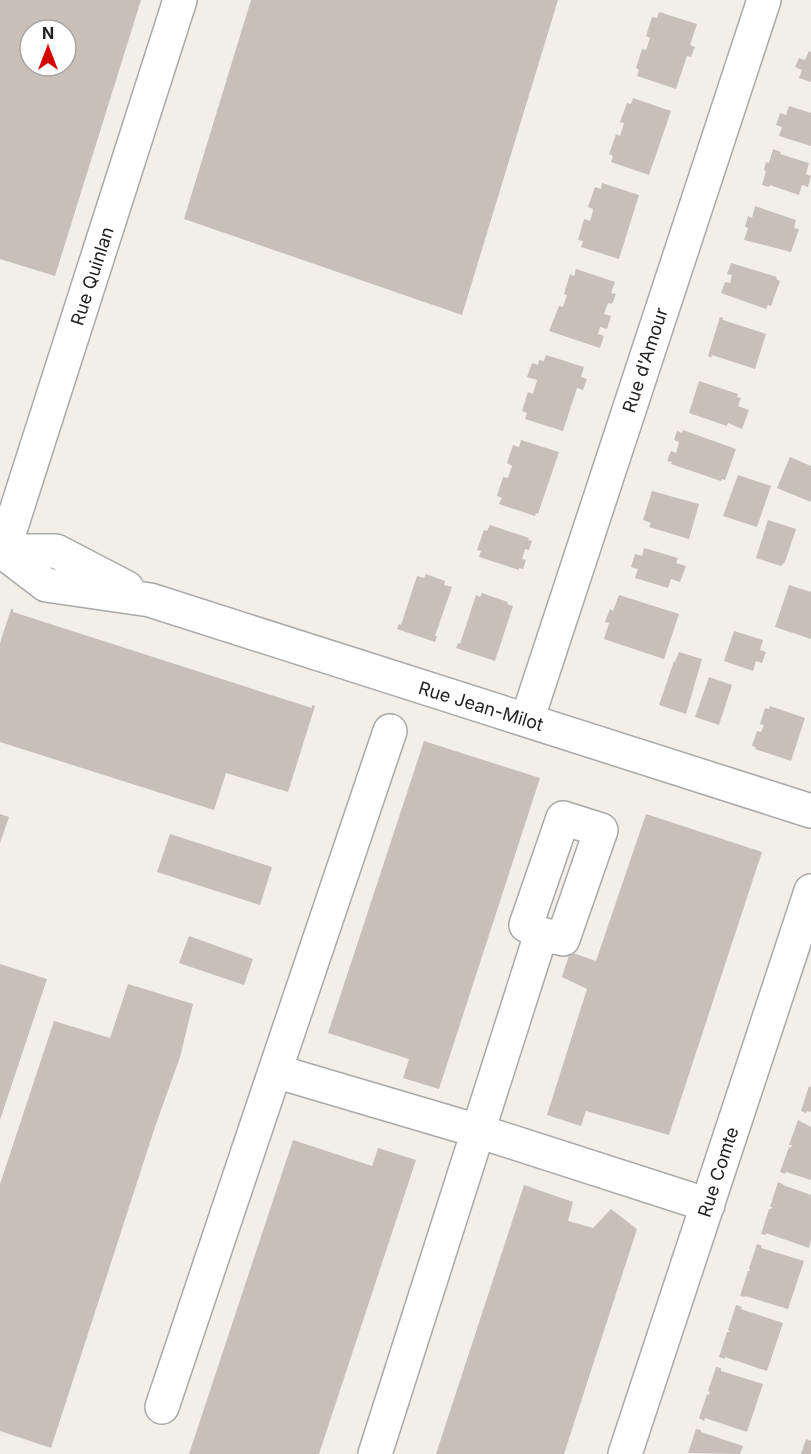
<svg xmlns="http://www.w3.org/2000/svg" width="811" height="1454" font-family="Inter,sans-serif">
	<rect width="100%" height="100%" fill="#f2efe9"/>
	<!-- building -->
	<path fill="#c7bfb8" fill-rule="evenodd" d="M0,0h141l-86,276 -55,-17zM30,30h36v36h-36z
		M251,0h307l-96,315 -278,-96z
		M659,12l38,12 -7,21 5,2 -4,10 -4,-1 -11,33 -39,-13 2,-6 -3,-2 6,-19 4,1 4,-12 -4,-2 6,-19 5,1z
		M809,51l2,1v30l-12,-4 3,-8 -7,-3 4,-9 6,2z
		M633,98l38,13 -22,64 -38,-13 2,-6 -4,-2 7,-20 4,2 4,-13 -4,-1 7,-19 4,1z
		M789,106l22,7v33l-32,-10 3,-9 -6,-2 4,-12 6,2z
		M773,149l8,3 -1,2 29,9 -3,11 5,2 -3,11 -6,-2 -3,10 -29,-10 -1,2 -7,-2 4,-14 -2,-1 2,-8 3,1z
		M602,183l37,12 -20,64 -38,-12 2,-6 -5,-1 6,-21 6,2 2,-6 1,-6 -5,-2 7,-20 6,2z
		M755,206l41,14 -2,8 5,1 -8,23 -47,-12 4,-12 -3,-1 3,-11 4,2z
		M731,263l46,14 -1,2 4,2 -9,25 -3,-1 -2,4 -45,-16 4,-11 5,1 2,-8 -5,-1z
		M576,269l39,13 -4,11 5,1 -4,10 -4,-1 -4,11 7,2 -4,13 -7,-2 -2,7 6,2 -4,12 -51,-17 10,-25 4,1 4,-12 -3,-1 6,-20 4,2z
		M720,317l3,1v2l43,14 -11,35 -43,-14 -1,3 -3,-2z
		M546,355l38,12 -3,10 6,2 -4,11 -6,-2 -14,43 -38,-12 2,-6 -5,-2 6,-19 5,2 4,-14 -10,-3 5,-14 6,2 1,-5 5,1z
		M699,381l39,13 -1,3 4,1 -3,8 11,4 -7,19 -14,-6 -1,3 -38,-13z
		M683,430l53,19 -11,31 -3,-1 -1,2 -50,-17 1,-2 -5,-1 4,-10 5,2 3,-11 -5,-2 3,-9 5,2z
		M521,440l38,12 -21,62 -2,-1 -1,3 -36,-12 3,-6 -5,-2 6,-19 5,1 4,-12 -5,-3 6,-18 6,2z
		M790,457l21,9v36l-34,-14z
		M738,475l33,11 -14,41 -34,-11z
		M652,491l47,13 -10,35 -40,-12 2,-4 -8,-3z
		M768,520l28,9 -11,33 -4,4 -25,-8z
		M490,525l39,13 -1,2 4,1 -3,9 -4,-1 -3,10 4,1 -3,9 -4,-1v2l-40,-13 2,-6 -4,-1 7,-20 3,1z
		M644,548l34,10 -2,5 10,3 -6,16 -9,-3 -3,9 -33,-10 3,-9 -7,-2 4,-13 7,2z
		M426,574l19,7 -1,4 8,2 -17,49h2l-2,6 -38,-13 2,-5 2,1 16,-49 7,2z
		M789,585l22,7v47l-36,-12z
		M482,593l26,9 -1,2 6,2 -18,55 -39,-13 2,-5 2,1 16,-49 4,2z
		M619,595l60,19 -15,45 -60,-20 5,-16 -4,-1 5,-13 3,2z
		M11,609h2v3l299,96v-3l3,1 -27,86 -62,-19 -12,37 -214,-68v-99z
		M734,631l29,9 -3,10 6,2 -4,11 -6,-2 -3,10 -29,-10z
		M679,652l23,7 -16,55 -27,-9 15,-44 1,1z
		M709,677l23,8 -13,40 -24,-8z
		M770,706l35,12 -14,43 -36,-12 1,-2 -4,-1 5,-15 4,1 3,-7 -4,-1 5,-16 4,1z
		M424,741l116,37 -101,311 -36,-11 6,-19 -81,-26z
		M0,814l9,3 -9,26z
		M646,814l116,38 -93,283 -83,-24 -5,15 -34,-11 40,-126 -25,-12 8,-25 26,9z
		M170,834l102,33 -12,38 -103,-33z
		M189,936l64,23 -9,26 -65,-22z
		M0,964l47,15 -47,141z
		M128,984l65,20 -13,53 -25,70 -104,321 -51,-17v-247l54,-163 56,17z
		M809,1086l2,1v25l-4,-1 -1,2 -5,-2z
		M798,1120l13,7v53l-25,-8 -1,2 -5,-2 9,-25 2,1 1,-3h-3z
		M293,1140l79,26 6,-18 38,12 -97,294h-130z
		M778,1182l5,2v1l28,10v45l-2,8 -43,-15v2l-5,-1 8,-25h2l1,-2h-2z
		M524,1185l49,17 -5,19 25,7 18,-19 26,20 -73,225h-128z
		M757,1244l5,2 -1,2 43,13 -16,48 -43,-13v1l-5,-1 8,-25h2l-1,-3z
		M736,1305l6,2 -1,2 42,14 -16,48 -42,-14v2l-6,-2 8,-25h3l-2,-2z
		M716,1367l5,1v3l42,13 -16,48 -42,-14 -1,3 -5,-3 8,-24 2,1 1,-3 -2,-1z
		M696,1429l5,1v2l42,14 -3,8 -52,-1z
		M806,1439l5,2v13h-10z"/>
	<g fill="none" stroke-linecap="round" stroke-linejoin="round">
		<defs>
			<path id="minor" d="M0,551h56l71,37
				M3,552l43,33 104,15 661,211
				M3,552l177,-552
				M527,720l237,-720
				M563,818l38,12 -38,109 -22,-5 -15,-9z
				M275,1071l115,-340
				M162,1407l113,-336 203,60 230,74
				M375,1454l166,-520
				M625,1454l186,-563"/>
		</defs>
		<!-- minor casing -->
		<use href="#minor" stroke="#a9a9a9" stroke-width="36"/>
		<!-- minor -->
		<use href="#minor" stroke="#fff" stroke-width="33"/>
	</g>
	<g text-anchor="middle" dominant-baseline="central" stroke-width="4.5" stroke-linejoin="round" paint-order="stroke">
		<!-- street labels -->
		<g font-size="18" fill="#222" stroke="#fff">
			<text transform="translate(92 276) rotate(-72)">Rue Quinlan</text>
			<text transform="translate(645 360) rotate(-72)">Rue d'Amour</text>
			<text transform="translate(481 706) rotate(17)">Rue Jean-Milot</text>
			<text transform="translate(718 1172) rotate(-72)">Rue Comte</text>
		</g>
	</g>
	<!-- north arrow -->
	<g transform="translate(48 48)"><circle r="28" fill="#ffffff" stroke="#a7a7a7" stroke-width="1.5"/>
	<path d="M0-4.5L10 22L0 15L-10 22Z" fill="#d40000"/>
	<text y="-9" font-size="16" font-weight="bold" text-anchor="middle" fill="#222222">N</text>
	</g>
</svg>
